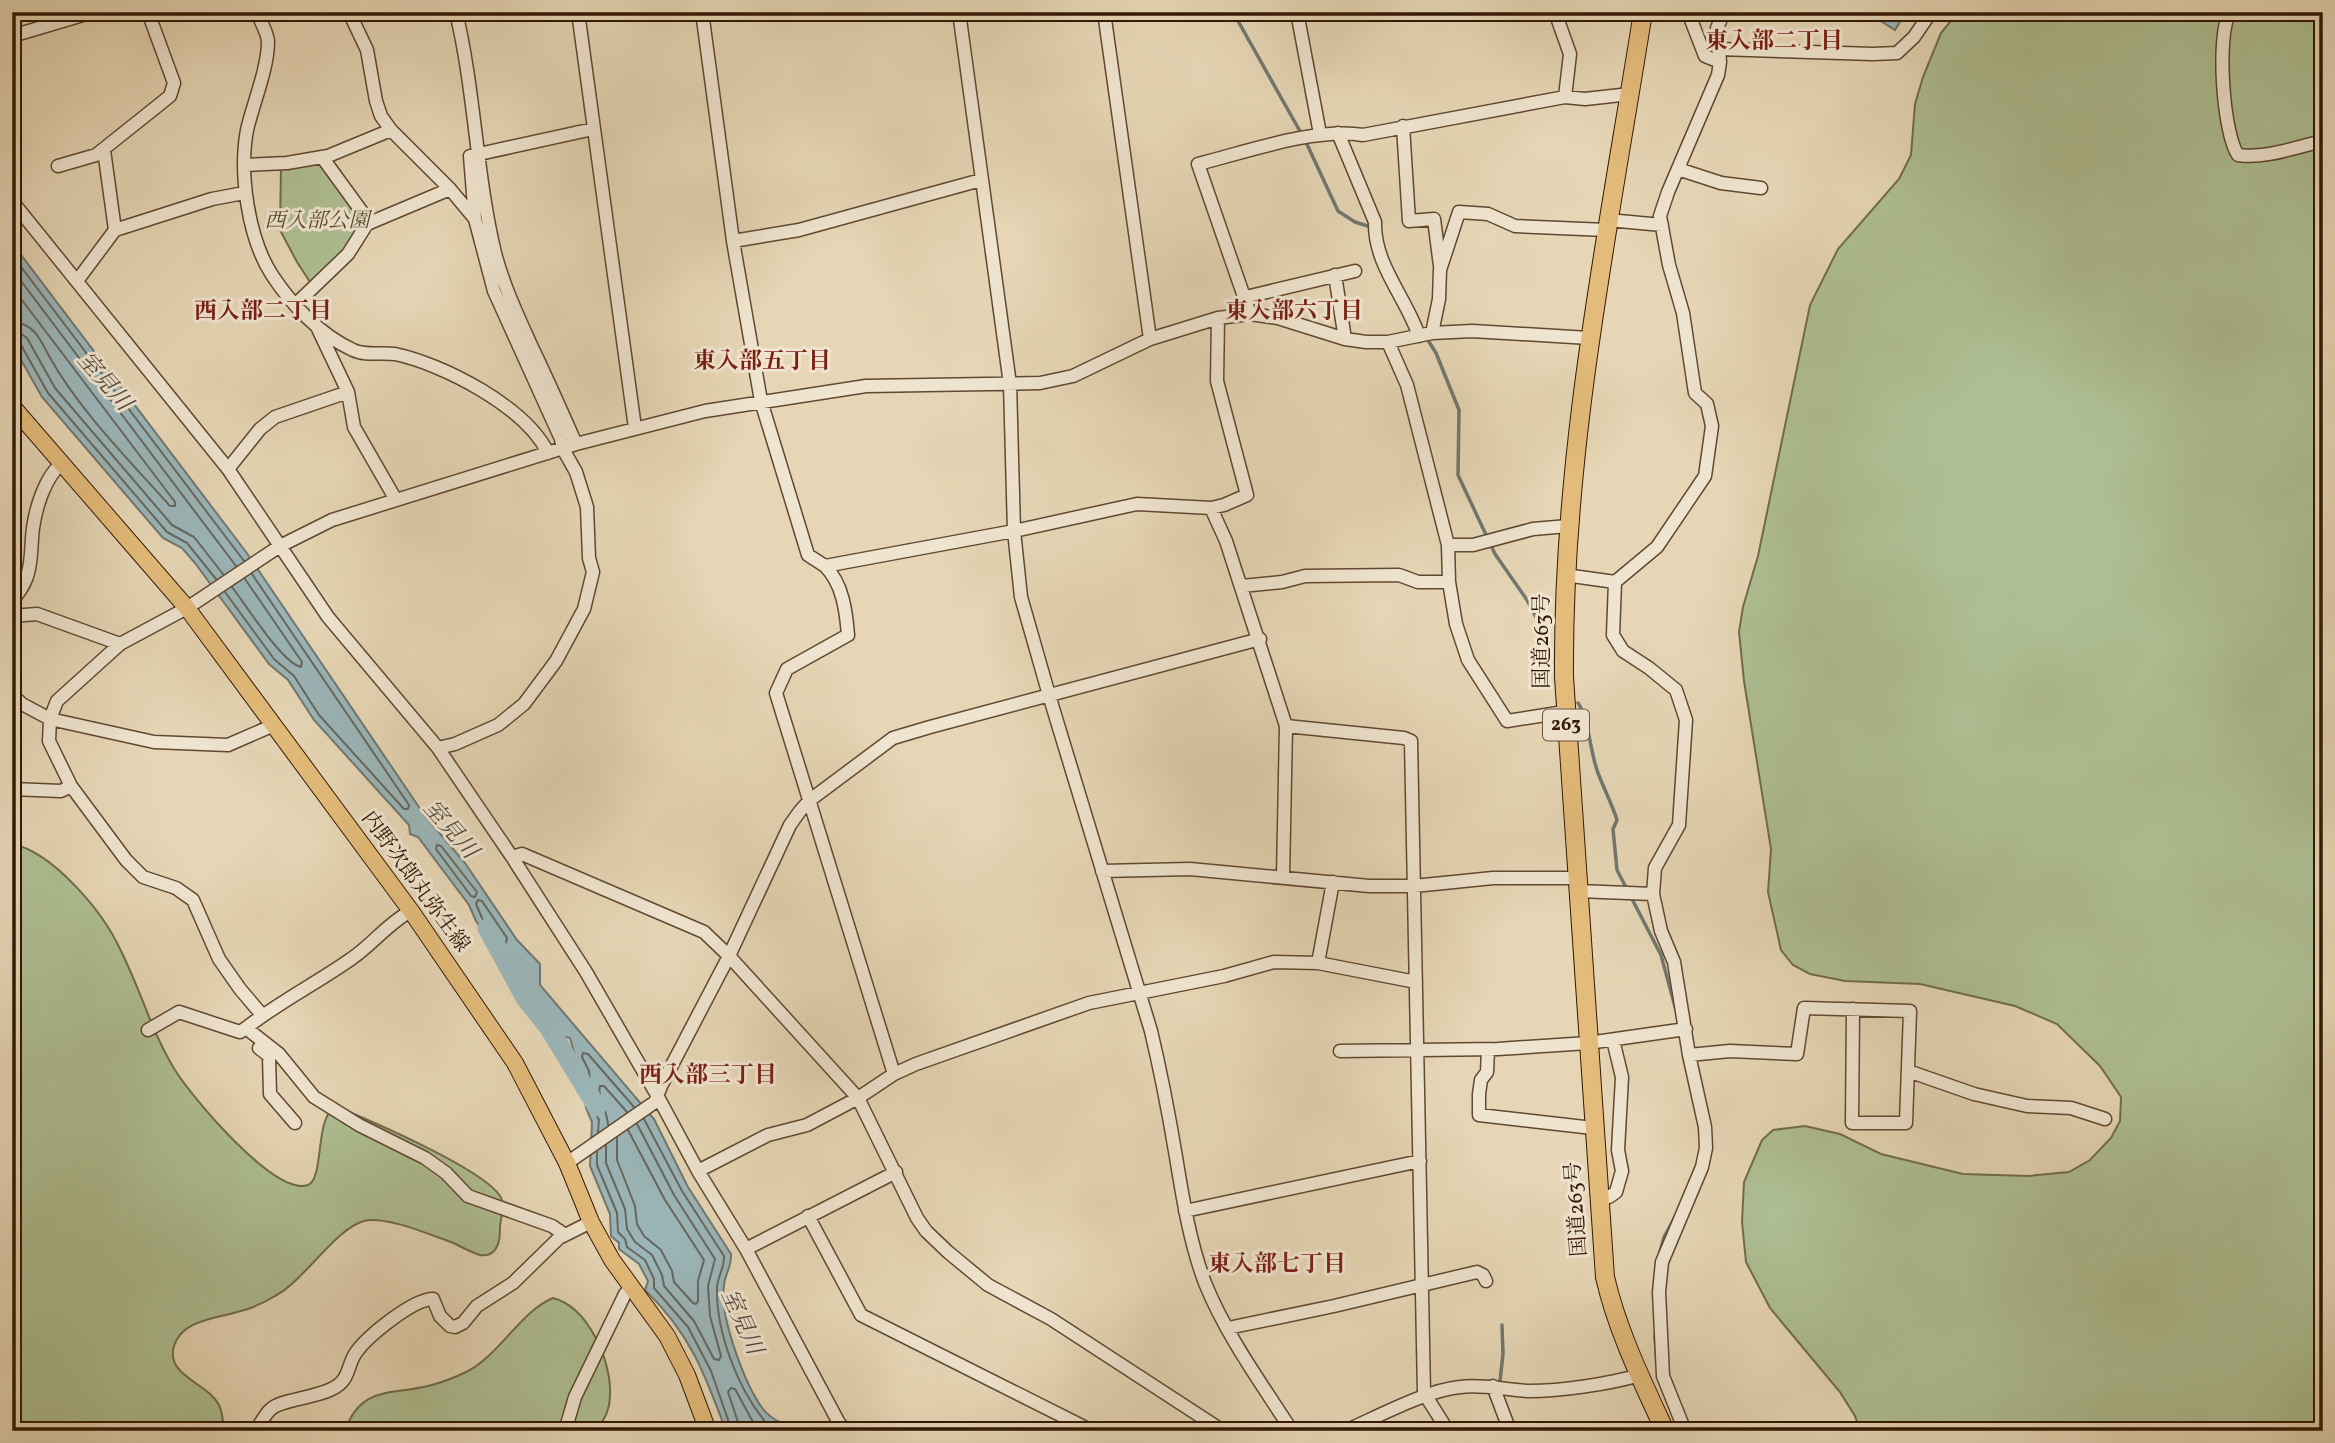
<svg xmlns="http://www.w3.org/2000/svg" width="2335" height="1443" font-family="Vollkorn,'Noto Serif JP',serif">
	<rect width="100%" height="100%" fill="#e6d6b5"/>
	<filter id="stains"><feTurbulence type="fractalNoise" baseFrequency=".00286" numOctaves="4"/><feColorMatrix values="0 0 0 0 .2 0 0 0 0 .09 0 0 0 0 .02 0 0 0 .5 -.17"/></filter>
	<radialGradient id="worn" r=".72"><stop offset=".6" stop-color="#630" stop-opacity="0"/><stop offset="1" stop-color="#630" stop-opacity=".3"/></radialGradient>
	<!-- green -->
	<path fill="#aebf93" stroke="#706c4c" stroke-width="2" d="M1958,12h275c12,5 24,5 36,0h54v1419h-463l-5,-15 -15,-24 -70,-84 -24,-46 -4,-40 2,-40 18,-42 11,-10 32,-4 35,8 41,20 82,20 65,2 41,-4 21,-12 21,-22 9,-17 1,-24 -21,-31 -43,-42 -42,-18 -95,-22 -75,-3 -35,-7 -17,-9 -12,-15 -13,-58 3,-43 -27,-168 -5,-49 4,-25 15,-51 52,-251 28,-56 61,-70 12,-24 4,-51 8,-27 18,-44z
		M321,161l42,57 -18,32 -35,32 -13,-20 -17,-32 1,-64z
		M12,844c41,8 91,68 108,105 20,39 32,84 55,121 16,26 100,127 133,115 15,-6 8,-55 22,-74l12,-2c29,12 151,64 160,91 2,6 -1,18 -2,26 0,9 0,18 -6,25 -4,4 -8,5 -14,4 -10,-3 -20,-9 -29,-13 -20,-7 -67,-27 -87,-21 -29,8 -60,60 -89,75 -10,6 -22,12 -34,15 -22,7 -59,8 -67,35 -9,30 34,37 45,59 4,8 4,17 4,26h-211z
		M553,1298c35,9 59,63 57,98 0,13 -6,25 -14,35 -6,0 -13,0 -19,0 -16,-2 -25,-13 -40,0h-192c15,-45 46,-36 83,-45 12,-3 28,-9 40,-15 33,-18 52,-59 85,-73z"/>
	<!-- water -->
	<path fill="#9bb6b9" stroke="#717771" stroke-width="2" d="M1883,12h23l-11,18 -16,-10z
		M12,243l234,309 179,264 40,47 52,77 23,24v21l114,134 34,68 43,67c1,12 -6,20 -7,31 -5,31 21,100 39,124 11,14 20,12 30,22h-7l-12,-6 -8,6h-40c-21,-57 -36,-98 -81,-141l3,-9 -9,-17 -20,-15v-6l-8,-7 -1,-22 -20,-48 2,-44 -6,-14 -4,-36 -3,-2 -9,-32 -5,-1 -33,-34 -12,-26 -16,-27h-8l-20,-29 -7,-16 -51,-68 -8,-3 -1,-9 -95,-105 -26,-40 -19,-16 -74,-101 -13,-15 -19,-10 -121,-141 -30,-53z"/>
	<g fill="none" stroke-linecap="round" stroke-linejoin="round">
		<!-- shore -->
		<path stroke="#67675f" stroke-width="2" d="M12,255l232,306
			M12,269l224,297
			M12,287l163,215v4h-5c-42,-47 -91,-96 -121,-150 -9,-17 -15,-33 -37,-34
			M12,333h8l7,5 28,50 117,137 22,12 29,37
			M12,341l9,4 27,48 119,139 20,11 29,36
			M232,587c14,18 50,76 69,80l1,-5 -57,-83
			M225,592l49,67 20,17 25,39 85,94h4l1,-4 -157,-231
			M437,845l4,1 36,46 -2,5 -4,-1 -35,-47z
			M478,900l4,1 25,37 -1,5 -7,-1 -17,-24 -6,-14z
			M644,1119l38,72 42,65c1,11 -7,21 -7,32 -1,43 20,99 47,132l-2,11
			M608,1125c0,-14 -11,-25 -8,-39h4l23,26
			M598,1132l1,-12 -7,-14 -3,-35 -7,-14 1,-4 5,1 46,53
			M617,1138v22l18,46 2,18 7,12 17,14 11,21 2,11 19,21 3,1 2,-3v-20l6,-21 -39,-60 -37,-70
			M606,1145v18l19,46 2,20 8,13 17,13 10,20 2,11 30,35 20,38 5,1 2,-4 -11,-40 -2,-30 7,-27 -41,-64 -37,-71
			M597,1152v13l20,48 1,19 7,7 2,8 18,13 9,19v9l34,39 23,44 21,60
			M741,1431l-13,-39 3,-4 4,1 18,33v9"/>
		<!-- stream -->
		<path stroke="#717771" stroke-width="3.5" d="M1233,12l68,121
			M1305,140l33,71 17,11 19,6
			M1426,337l10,16 23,57 -1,65 37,79 32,46 19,36
			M1578,703c11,15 12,50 20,70 6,16 14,31 19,47l-4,9 4,41 44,85 16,59
			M1660,1252l4,-15 11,-20
			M1655,1336l2,27
			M1500,1381l3,-27 -1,-29"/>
		<!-- river -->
		<path stroke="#9bb6b9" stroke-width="19" d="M487,928l38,70 24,30 48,79"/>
		<defs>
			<path id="minor" d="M257,12c3,9 11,21 11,30 0,26 -15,62 -21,88 -8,43 1,108 25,145 19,29 48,60 81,75 12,6 29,2 42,4 48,10 131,53 153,99
				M349,12l18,38 9,51 5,15 10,14 59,59 25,30 19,72 67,148 2,10 13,23 11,35 2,51 4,14 -9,37 -28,52 -32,43 -26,21 -43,19 -17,4
				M456,12c19,80 20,162 39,241 8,31 22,61 35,90 16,33 31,67 46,101
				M578,12l57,416
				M702,12l31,229 28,160 47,154 17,11 189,-35 123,-27 74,4 15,33 60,185 -3,151
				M959,12l51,372 4,147 7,66 28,98 102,336c10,42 18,84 25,126 7,43 14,86 29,126 21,52 56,100 87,148
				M1104,12l46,327
				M1297,12l23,122
				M1555,12l15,42 -5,43
				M1688,12l17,44 15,6
				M2230,12c-14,22 -7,122 8,143 27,4 58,-8 85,-14
				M12,36l81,-24
				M1719,49l154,5 24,-1 17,-16 17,-25
				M1403,126l6,95 25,-2 6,47
				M1338,133l37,89c-1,43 31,75 44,114
				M104,150l11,80
				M322,157l48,66
				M245,165l42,-2 41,-7 63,-26
				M58,166l38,-11 74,-59 4,-13 -26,-71
				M1678,169l43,14 40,5
				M12,201l216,268 100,148 110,131 74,109 74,115 71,123 41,76 48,78 93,174 7,8
				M475,219l-5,-63 123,-27
				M1608,220l54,5
				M733,241l66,-11 182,-50
				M1335,275l10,64
				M77,281l38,-51 97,-31 32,-6
				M1246,297l109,-26
				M295,305l53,-51 19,-30 83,-35
				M1250,314l-52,-150c48,-12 118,-37 165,-29l202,-38 20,2 45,-5
				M318,329l30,63
				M1432,333l7,-34 1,-29 19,-58 29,2 27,12 91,4
				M1388,342l19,43 41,160
				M228,469l32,-40 15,-12 73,-25 6,35 42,73
				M1211,508l13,-3 23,-10 -30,-114 1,-63
				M825,566c18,18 21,45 23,69l-61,34 -11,24 118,381
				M1565,575l50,7
				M1449,582l7,42 12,36 39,61 57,-9
				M1242,586l40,-4 23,-6 94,-1 19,7h31l-1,-37h25l60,-16 35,-3
				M12,602c6,-9 14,-18 16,-29 4,-14 3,-30 5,-45 3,-21 12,-51 29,-65
				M12,616l25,-2 83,30
				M12,695l10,9 28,15 104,23 74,3 46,-20
				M1286,726l118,12 7,3 13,652 24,38
				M12,789l49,2 10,-5
				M512,857l10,-3 182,78 25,24 129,142 59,120 9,13 22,21 40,33 63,34 172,112
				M1102,871l88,-2 179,17h45l79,-8h84
				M1333,882l-15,81 98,19
				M1578,891l75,3
				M411,911c-23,12 -38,33 -60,48 -34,24 -72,43 -105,69l33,26 35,43 45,28 66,33 21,15 22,23 84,30 13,9
				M262,1015l-22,-26 -21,-30 -26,-59 -17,-12 -33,-11 -17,-17 -55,-74 -22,-45 1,-22 7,-18 63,-57 67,-36 93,-62 52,-26 244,-76 129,-33 161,-25 174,-3 33,-7 77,-37 68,-21 32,-4 28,4 67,21 21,3h22l44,-9 40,-2 117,7
				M148,1030l31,-18 61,20 6,-4
				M259,1048l10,8 1,38 25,29
				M1488,1049l-1,23 -6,8 -2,14v21l114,13
				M1340,1051l158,-2 90,-6 98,-14
				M1689,1055l41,-4 67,3 7,-46 106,3 -4,112h-54l1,-114
				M1908,1071l66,23 53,12 44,2 34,11
				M567,1163l88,-61 6,-16 68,-130 61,-131 10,-14 10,-11 83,-62 37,-11 330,-88
				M698,1171l70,-36 39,-10 51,-27 36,-24 22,-10 173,-61 135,-27 50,-14 44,1
				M1599,1196l10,1 7,-5 6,-21 -4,-21 4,-73 -9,-37
				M1185,1211l235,-50
				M808,1216l53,99 231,116
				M746,1249l150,-77
				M1228,1328l106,-22 143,-34 6,3 3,6
				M1493,1386l17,45
				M256,1431c4,-7 9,-17 15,-22 10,-10 49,-11 66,-23 12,-8 11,-21 18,-32 11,-17 58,-55 78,-55l7,17 10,10 5,1 8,-4 14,-17 36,-23 46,-45 32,-16
				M565,1431l10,-34 50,-103 6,-6
				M1345,1431c32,-14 82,-41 115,-44 23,-3 46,3 69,4 32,0 80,-7 111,-16
				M1685,1431l-22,-55 -4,-84 3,-30 40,-95 4,-19 -1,-21 -16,-72 -15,-93 -13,-31 -8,-37 2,-26 24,-43 7,-105 -10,-30 -27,-22 -26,-17 -10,-16 2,-53 42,-35 48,-71 7,-50 -5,-22 -12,-11 -12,-80 -14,-48 -9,-49 8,-24 50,-117 2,-13 -3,-34 7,-16"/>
			<path id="major" d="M12,406l175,202 224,303 104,152 52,100 24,59 21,38 55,76 20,39 21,56"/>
			<path id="highway" d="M1643,12c-35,221 -81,441 -79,665l41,600c12,53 37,104 60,154"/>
		</defs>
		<!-- minor casing -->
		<use href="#minor" stroke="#604831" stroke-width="15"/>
		<!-- major casing -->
		<use href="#major" stroke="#331805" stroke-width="18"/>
		<!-- highway casing -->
		<use href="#highway" stroke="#331805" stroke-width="20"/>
		<!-- minor -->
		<use href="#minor" stroke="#efe4cf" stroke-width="12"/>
		<!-- major -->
		<use href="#major" stroke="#e3bb7a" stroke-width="16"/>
		<!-- highway -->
		<use href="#highway" stroke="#e3bb7a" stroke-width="18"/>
	</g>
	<g text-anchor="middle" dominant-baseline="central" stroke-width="6" stroke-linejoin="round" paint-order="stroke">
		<!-- shield labels -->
		<rect fill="#efe4cf" stroke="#6b5542" stroke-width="2" x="1543" y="709.5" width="46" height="31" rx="5"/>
		<g font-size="19" font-weight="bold" fill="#331805">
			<text x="1566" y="725">263</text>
		</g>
		<!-- park labels -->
		<g font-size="21" font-style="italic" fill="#584a30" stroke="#efe4cf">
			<text x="317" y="221">西入部公園</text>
		</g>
		<!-- street labels -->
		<g font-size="21" fill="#331805" stroke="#efe4cf">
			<text transform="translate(1542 641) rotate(-90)">国道263号</text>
			<text transform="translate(415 882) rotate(54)">内野次郎丸弥生線</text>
			<text transform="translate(1577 1209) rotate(-94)">国道263号</text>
		</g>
		<!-- neighbourhood labels -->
		<g font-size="23" font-weight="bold" fill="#7a1f14" stroke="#efe4cf">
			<text x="1774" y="42">東入部二丁目</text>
			<text x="263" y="312">西入部二丁目</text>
			<text x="1294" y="312">東入部六丁目</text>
			<text x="762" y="362">東入部五丁目</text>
			<text x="708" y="1076">西入部三丁目</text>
			<text x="1277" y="1265">東入部七丁目</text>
		</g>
		<!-- water labels -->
		<g font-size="23" font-style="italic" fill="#52473b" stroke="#efe4cf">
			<text transform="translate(104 382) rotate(49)">室見川</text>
			<text transform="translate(450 830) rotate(49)">室見川</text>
			<text transform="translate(741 1322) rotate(66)">室見川</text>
		</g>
	</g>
	<!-- margin -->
	<rect width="2335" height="1443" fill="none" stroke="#e6d6b5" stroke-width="42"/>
	<rect x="14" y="14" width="2307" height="1415" fill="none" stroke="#331805" stroke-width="3.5"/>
	<rect x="21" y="21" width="2293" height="1401" fill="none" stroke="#331805" stroke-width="2"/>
	<rect width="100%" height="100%" filter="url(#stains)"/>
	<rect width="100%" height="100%" fill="url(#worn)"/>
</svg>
